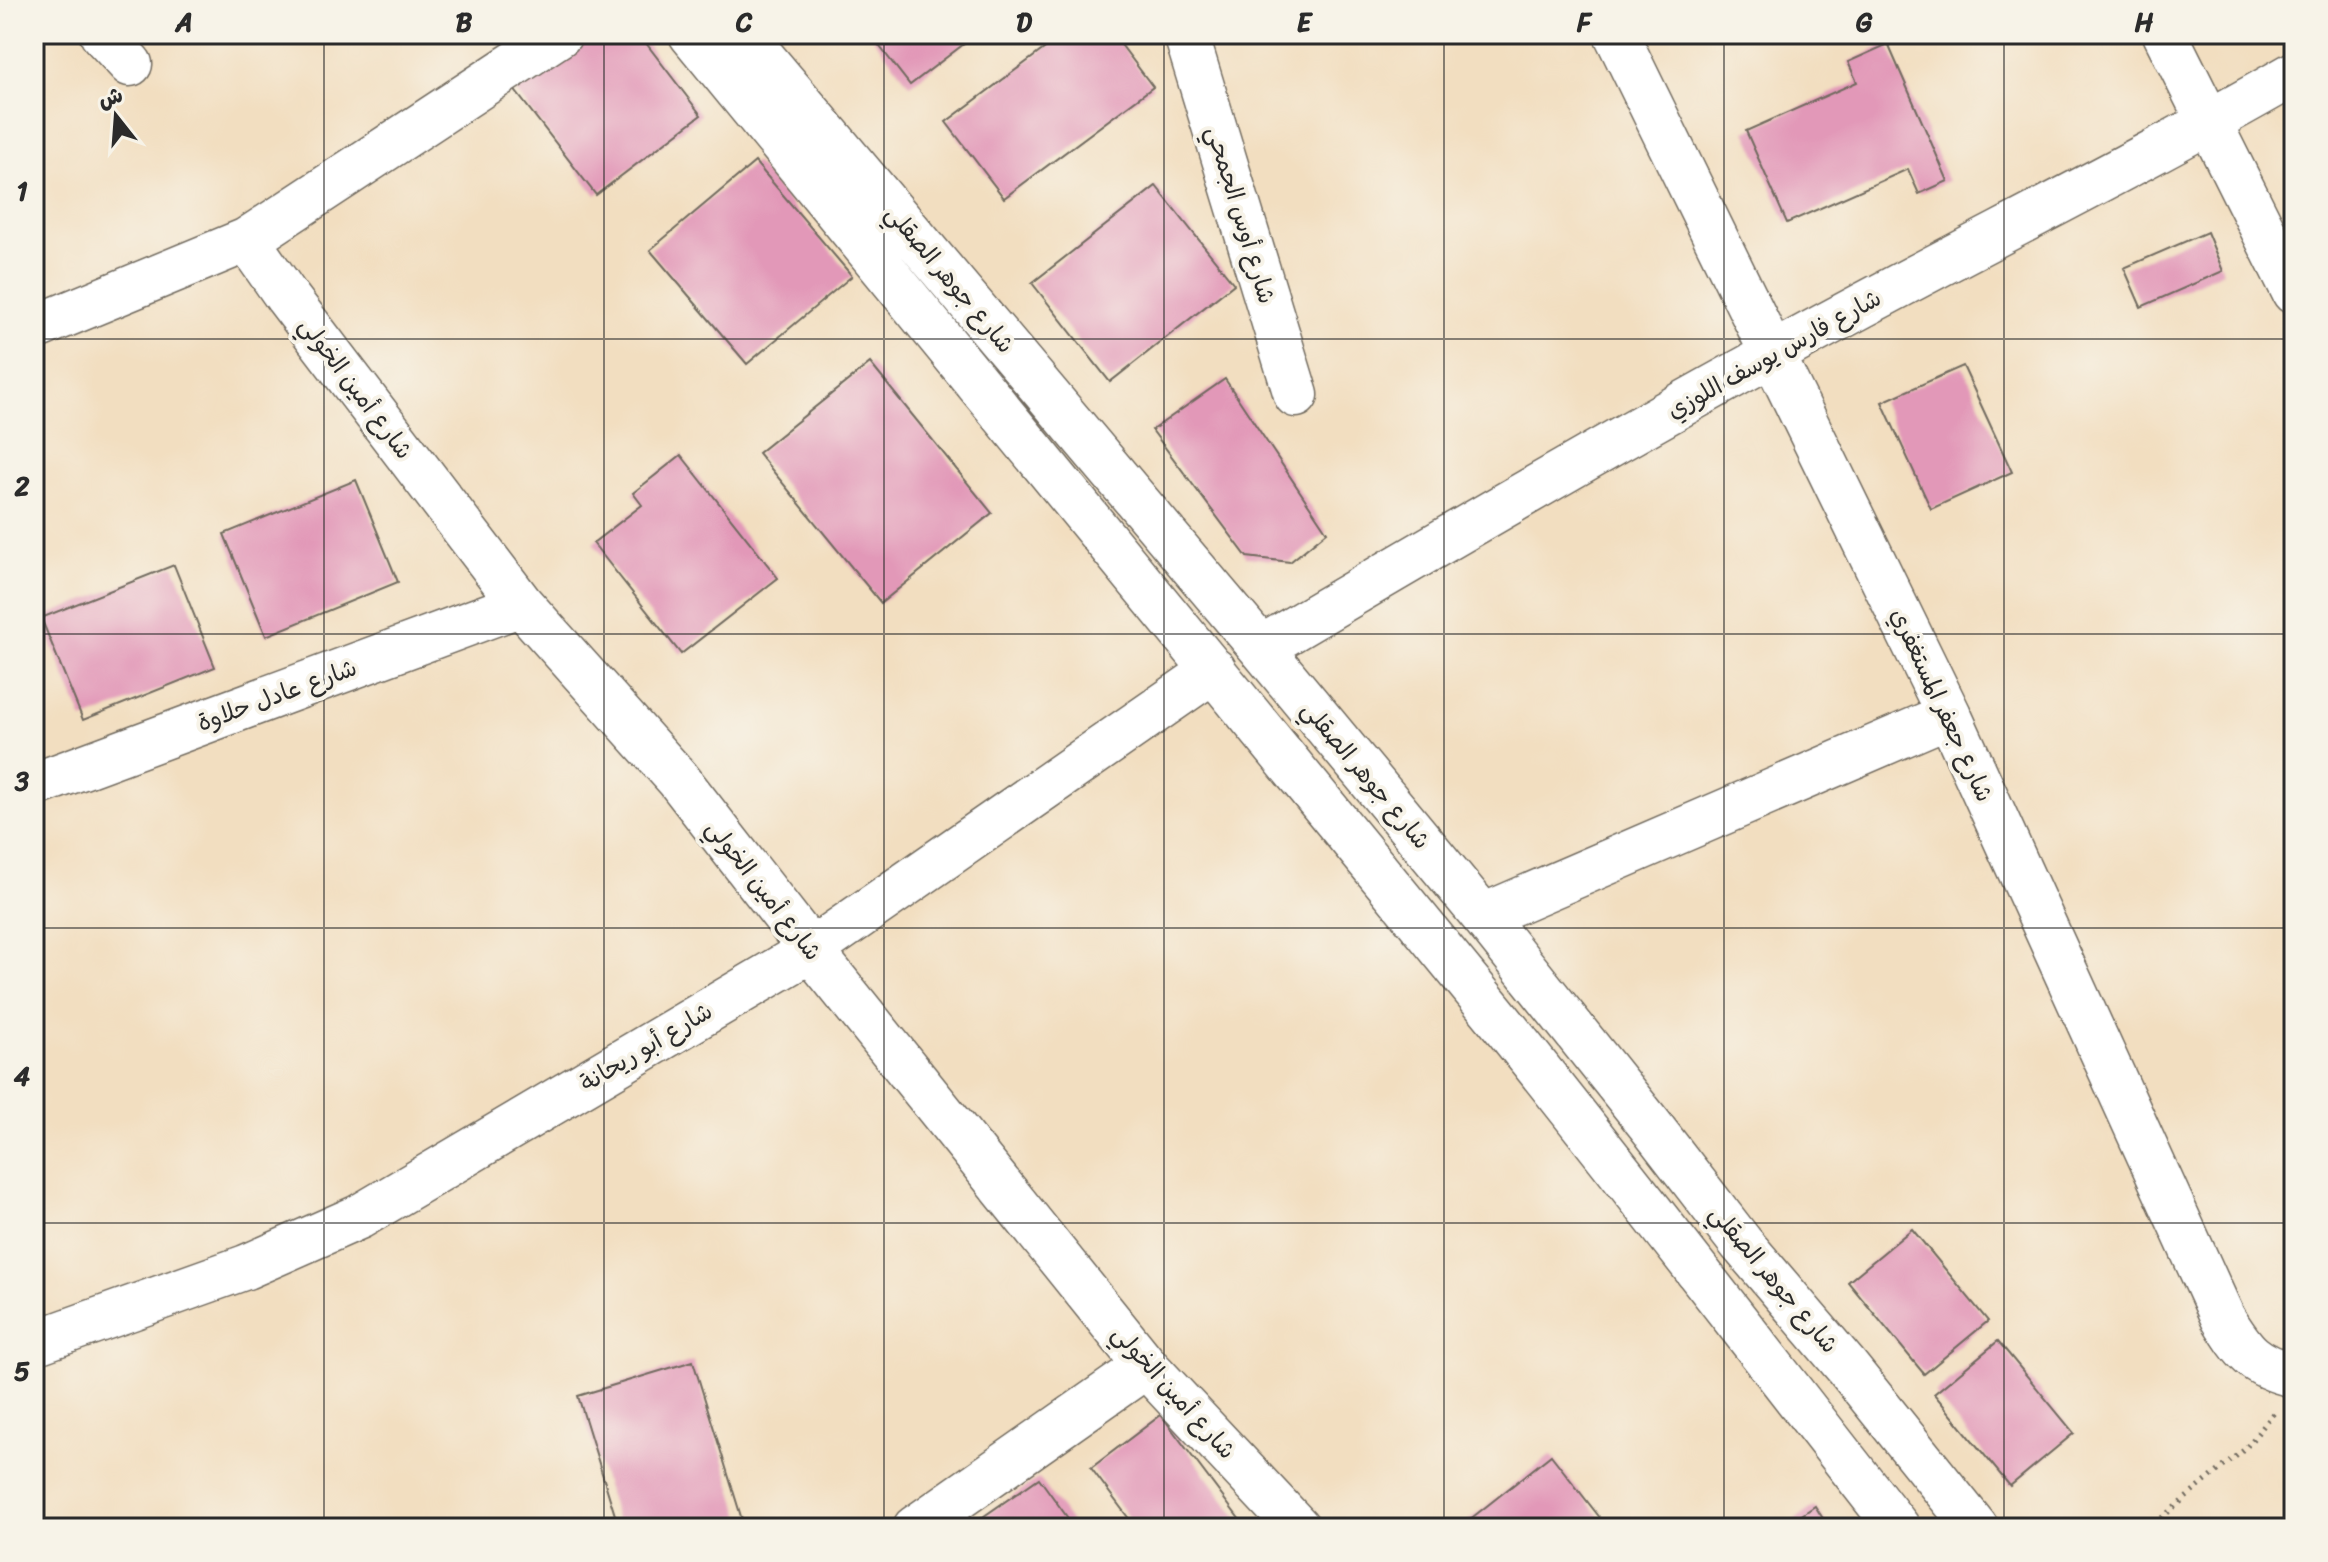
<svg xmlns="http://www.w3.org/2000/svg" width="2328" height="1562" font-family="Sriracha,'Playpen Sans Arabic',sans-serif">
	<rect width="100%" height="100%" fill="#f7f3e8"/>
	<filter id="ink" filterUnits="userSpaceOnUse"><feTurbulence type="fractalNoise" baseFrequency=".0125" numOctaves="2"/><feDisplacementMap in="SourceGraphic" scale="16" xChannelSelector="R" yChannelSelector="G"/><feConvolveMatrix kernelMatrix="1 2 1 2 8 2 1 2 1" color-interpolation-filters="sRGB"/></filter>
	<filter id="wash" filterUnits="userSpaceOnUse"><feTurbulence type="fractalNoise" baseFrequency=".006" numOctaves="4" result="noise"/><feDisplacementMap in="SourceGraphic" scale="32" xChannelSelector="R" yChannelSelector="G"/><feGaussianBlur stdDeviation="1.8" result="paint"/><feColorMatrix in="noise" values="0 0 0 0 0 0 0 0 0 0 0 0 0 0 0 0 0 1.4 0 .05"/><feComposite in="paint" operator="in"/></filter>
	<g filter="url(#wash)">
		<rect width="100%" height="100%" fill="#f2dec0"/>
		<g id="blocks">
			<!-- building -->
			<path fill="#e298b8" d="M576,34h63l62,81 -105,80 -86,-111z
				M870,34h107l-67,51z
				M1064,34h49l40,53 -149,111 -58,-76z
				M1888,44l60,137 -29,13 -11,-25 -121,54 -41,-92 111,-49 -9,-20z
				M755,162l97,114 -105,88 -97,-114z
				M1156,186l78,98 -124,98 -78,-99z
				M2207,232l16,39 -82,36 -17,-39z
				M870,363l122,150 -111,90 -123,-150z
				M1963,366l49,106 -81,37 -49,-107z
				M1225,379l102,153 -37,30 -43,-5 -95,-127z
				M681,455l97,123 -97,76 -88,-111 49,-38 -9,-12z
				M356,480l42,102 -132,54 -42,-102z
				M174,565l41,102 -132,53 -42,-102z
				M1912,1229l76,92 -64,53 -76,-92z
				M1998,1341l76,92 -64,53 -76,-92z
				M693,1361l50,162 -17,5h-107l-41,-132z
				M1161,1415l85,113h-110l-45,-60z
				M1551,1455l57,73h-149z
				M1039,1478l36,50h-108z
				M1815,1506l14,22h-46z"/>
		</g>
	</g>
	<g filter="url(#ink)">
		<use href="#blocks" fill-opacity="0" stroke="#716a5f" stroke-width="2"/>
		<g fill="none" stroke-linecap="round" stroke-linejoin="round">
			<defs>
				<path id="minor" d="M102,34l28,30
					M691,34c266,327 537,650 802,978 137,170 270,344 405,516
					M743,34l518,614 222,268 167,209 91,118 105,123 130,162
					M1186,34l110,361
					M1616,34l333,681 274,603c21,34 31,48 71,57
					M2165,34l129,258
					M247,240l40,57 234,307 157,175 133,171 335,416 152,162
					M34,328l213,-88 313,-206
					M1261,648c169,-100 338,-199 510,-293 173,-96 351,-182 523,-281
					M34,785l487,-181
					M1483,916l466,-201
					M34,1343l212,-76 113,-50 452,-267 403,-280
					M915,1528l231,-162"/>
			</defs>
			<!-- minor casing -->
			<use href="#minor" stroke="#716a5f" stroke-width="47"/>
			<!-- path -->
			<path stroke="#716a5f" stroke-width="5" stroke-dasharray="2 6" stroke-linecap="butt" d="M2149,1528l96,-79 29,-36"/>
			<!-- minor -->
			<use href="#minor" stroke="#fff" stroke-width="44"/>
		</g>
	</g>
	<!-- grid -->
	<path fill="none" stroke="#2b2b2b" stroke-width="2" stroke-opacity="0.55" d="M324,34v1494M604,34v1494M884,34v1494M1164,34v1494M1444,34v1494M1724,34v1494M2004,34v1494M34,339h2260M34,634h2260M34,928h2260M34,1223h2260"/>
	<g text-anchor="middle" dominant-baseline="central" stroke-width="8" stroke-linejoin="round" paint-order="stroke">
		<!-- street labels -->
		<g font-size="24" fill="#2b2b2b" stroke="#f7f3e8">
			<text transform="translate(1241 215) rotate(73)">شارع أوس الجمحي</text>
			<text transform="translate(950 279) rotate(50)">شارع جوهر الصقلي</text>
			<text transform="translate(1774 354) rotate(-29)">شارع فارس يوسف اللوزي</text>
			<text transform="translate(356 388) rotate(53)">شارع أمين الخولي</text>
			<text transform="translate(277 695) rotate(-20)">شارع عادل حلاوة</text>
			<text transform="translate(1942 705) rotate(65)">شارع جعفر المستغفري</text>
			<text transform="translate(1366 775) rotate(50)">شارع جوهر الصقلي</text>
			<text transform="translate(764 890) rotate(52)">شارع أمين الخولي</text>
			<text transform="translate(646 1047) rotate(-31)">شارع أبو ريحانة</text>
			<text transform="translate(1774 1279) rotate(50)">شارع جوهر الصقلي</text>
			<text transform="translate(1174 1392) rotate(48)">شارع أمين الخولي</text>
		</g>
	</g>
	<!-- margin -->
	<rect width="2328" height="1562" fill="none" stroke="#f7f3e8" stroke-width="88"/>
	<!-- north arrow -->
	<g transform="translate(116 116) rotate(343)" stroke="#f7f3e8" stroke-width="6" paint-order="stroke">
	<path d="M0-6L14 30L0 20L-14 30Z" fill="#2b2b2b"/>
	<text y="-12" font-size="22" font-weight="bold" text-anchor="middle" fill="#2b2b2b">ش</text>
	</g>
	<rect x="44" y="44" width="2240" height="1474" fill="none" stroke="#2b2b2b" stroke-width="3"/>
	<g font-size="26" text-anchor="middle" font-weight="bold" fill="#2b2b2b">
		<text x="184" y="31">A</text>
		<text x="464" y="31">B</text>
		<text x="744" y="31">C</text>
		<text x="1024" y="31">D</text>
		<text x="1304" y="31">E</text>
		<text x="1584" y="31">F</text>
		<text x="1864" y="31">G</text>
		<text x="2144" y="31">H</text>
		<text x="22" y="200">1</text>
		<text x="22" y="495">2</text>
		<text x="22" y="790">3</text>
		<text x="22" y="1085">4</text>
		<text x="22" y="1380">5</text>
	</g>
</svg>
